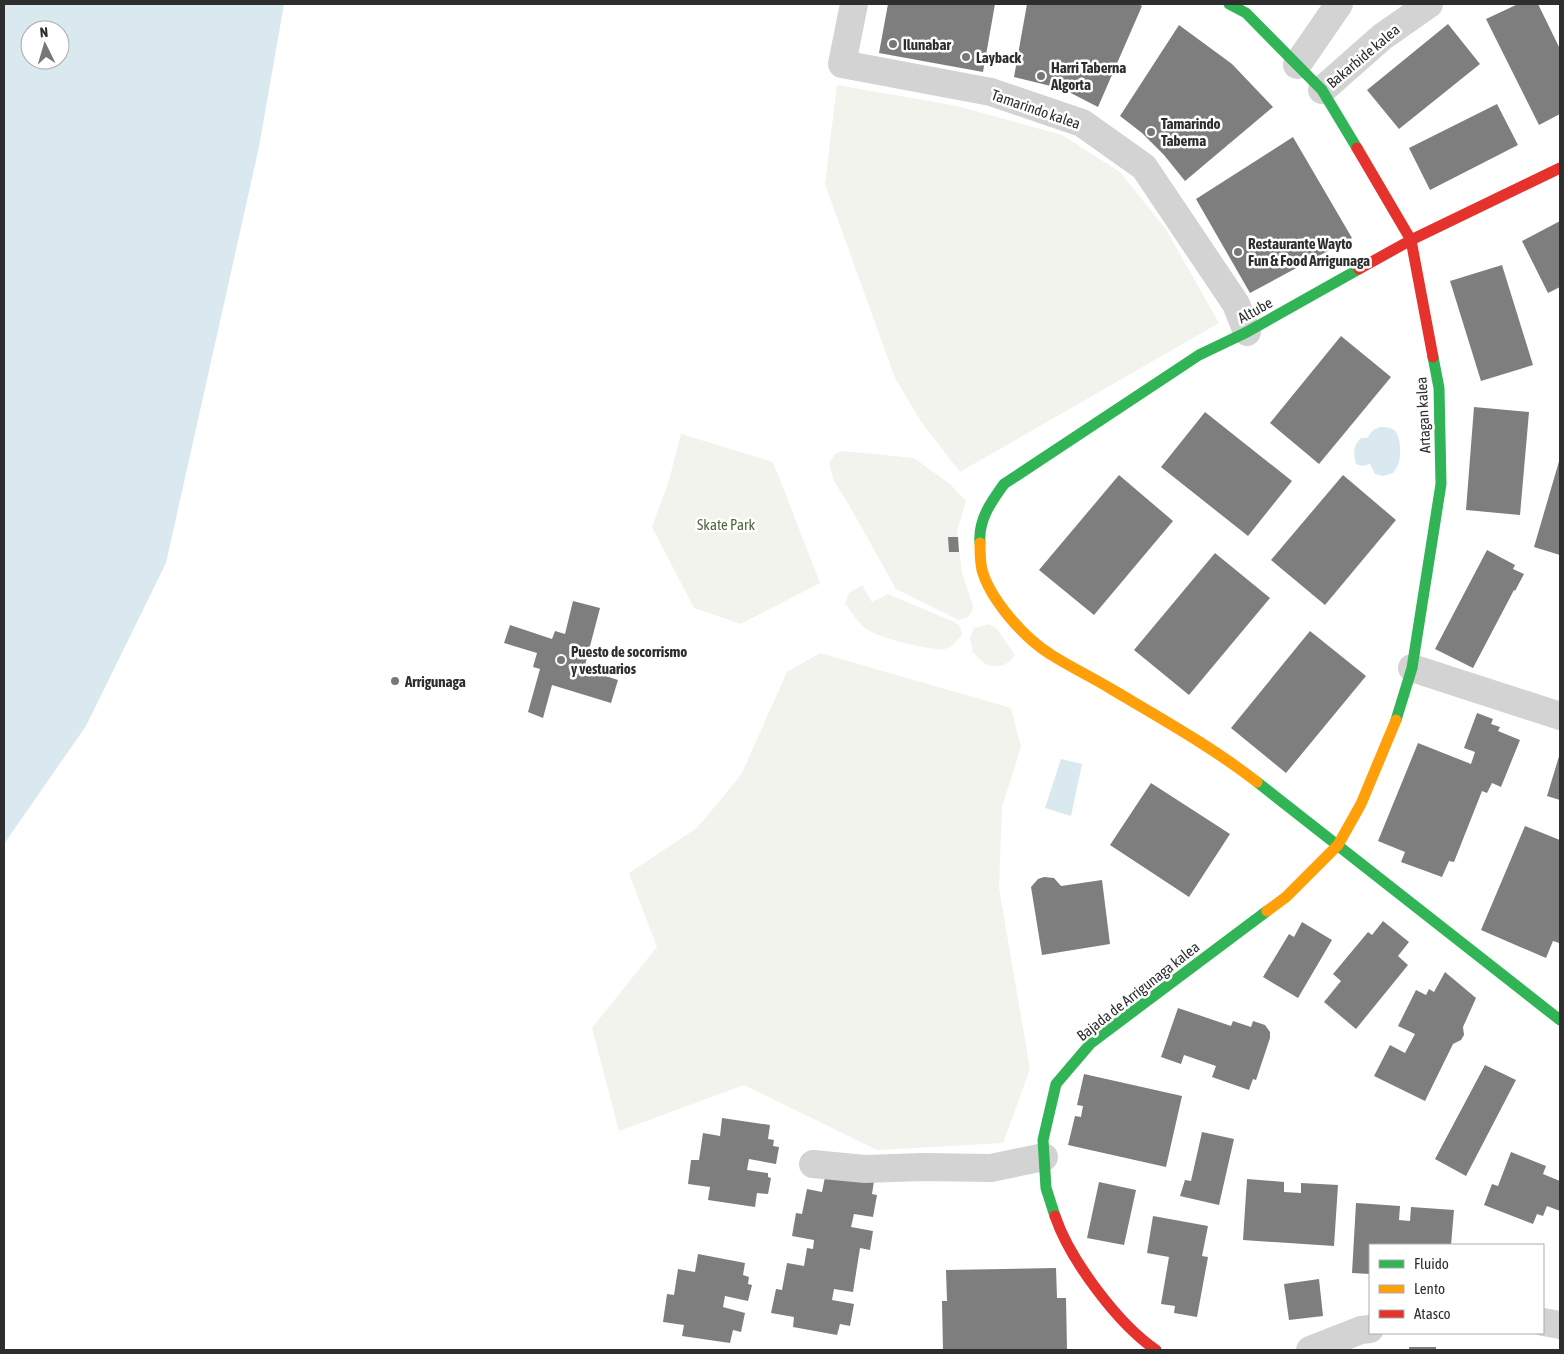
<svg xmlns="http://www.w3.org/2000/svg" width="1564" height="1354" font-family="'Asap Condensed',sans-serif">
	<rect width="100%" height="100%" fill="#fff"/>
	<!-- green -->
	<path fill="#f1f3ec" d="M837,85l120,21 105,29 58,37 45,56 54,95 -259,149 -38,-49 -27,-45 -70,-194z
		M681,434l92,28 47,121 -79,41 -47,-16 -42,-81 17,-47z
		M842,451l72,7 36,26 16,17 -9,31 5,41 11,33 -1,6 -4,5 -9,3 -63,-31 -47,-84 -15,-24 -5,-18 6,-9z
		M862,585l10,17 16,-8 66,28 6,4 2,8c-4,6 -10,13 -17,15 -14,2 -71,-12 -81,-22 -8,-7 -13,-16 -19,-24l4,-10z
		M989,624l8,5 18,26c-5,10 -19,14 -29,9 -5,-3 -9,-8 -13,-11l-3,-15 4,-10z
		M820,653l191,55 10,39 -19,60 -3,81 31,181 -27,74 -126,7 -133,-65 -125,46 -27,-103 65,-81 -28,-74 68,-45 44,-53 46,-103z"/>
	<!-- water -->
	<path fill="#dae9f0" fill-rule="evenodd" d="M4,4h280l-25,143 -93,416 -80,163 -82,118zM30,30h30v30h-30z
		M1380,427c5,0 12,0 15,4 6,6 6,24 4,31 -1,4 -4,8 -6,11l-10,3 -8,-2 -5,-10 -8,2 -6,-2c-3,-11 -3,-18 5,-26h6l6,-8z
		M1061,759l21,5 -11,52 -26,-8z"/>
	<!-- building -->
	<path fill="#7e7e7e" d="M888,4h107l-12,68 -104,-19z
		M1027,4h111l4,2 -44,101 -35,-18 -49,-12z
		M1518,4h20l22,45v65l-21,11 -53,-106z
		M1448,24l32,40 -81,65 -32,-39z
		M1179,25l53,39 41,43 -88,74 -21,-26 -22,-22 -22,-17z
		M1497,104l21,41 -88,45 -21,-42z
		M1293,137l59,101 -102,55 -54,-94z
		M1560,221v66l-12,6 -26,-52z
		M1502,265l31,100 -52,16 -31,-100z
		M1341,336l50,41 -72,87 -49,-41z
		M1474,407l55,5 -9,103 -54,-5z
		M1205,412l87,69 -44,55 -87,-69z
		M1560,458v97l-26,-8z
		M1119,475l54,46 -79,94 -55,-45z
		M1343,475l53,45 -71,85 -54,-45z
		M948,537h10l1,15h-10z
		M1487,550l28,15 -2,4 11,5 -9,17 -1,-1 -41,78 -38,-19z
		M1215,553l55,45 -81,97 -55,-45z
		M573,601l27,7 -16,61 34,11 -7,23 -59,-18 -9,33 -15,-6 12,-43 -7,-2 4,-14 -33,-10 6,-18 42,14 3,-8 10,3z
		M1310,631l56,45 -80,97 -55,-45z
		M1477,713l16,6 -2,5 9,3 -2,4 22,9 -19,47 -9,-4 -5,10 -5,-2 -28,71 -5,-1 -7,16 -41,-15 4,-10 -27,-11 40,-98 53,21 4,-12 -11,-4z
		M1560,753v47l-13,-4z
		M1151,783l79,51 -41,63 -79,-52z
		M1525,826l35,14v100l-1,3 -6,-2 -7,17 -65,-28z
		M1044,877l10,1 7,8 41,-6 8,64 -68,11 -11,-68 7,-8z
		M1383,921l26,21 -11,14 10,9 -52,64 -32,-27 17,-21 -8,-7 35,-42 4,3z
		M1302,922l30,18 -34,58 -35,-21 26,-43 5,3z
		M1445,972l31,26 -13,29 1,8 -3,5 -8,4 -28,57 -51,-25 16,-31 15,8 10,-19 -17,-8 18,-36 10,5 3,-6 5,3z
		M1178,1008l53,18 2,-5 18,6 2,-6 12,4 5,7v6l-14,42 -3,-1 -4,11 -37,-13 4,-11 -32,-11 -3,9 -20,-7z
		M1485,1065l31,15 -50,96 -31,-17z
		M1084,1074l98,22 -16,71 -98,-22 7,-29 6,1 2,-11 -6,-1z
		M722,1118l48,7 -2,14 6,1 -1,6 6,1 -3,17 -27,-5 -2,11 21,3v4l3,1 -3,16 -11,-1 -2,14 -47,-7 2,-13 -22,-3 3,-24h8l4,-27 17,3z
		M1202,1132l32,7 -15,66 -39,-9 5,-16 6,1z
		M1511,1152l35,14 -3,8 17,7v30l-13,-5 -4,10 -6,-2 -4,10 -49,-19 8,-21 6,2z
		M826,1172l48,9 -2,13 5,1 -4,22 -19,-3 -3,13 22,4 -3,19 -10,-2 -7,44 -19,-3 -2,11 22,4 -4,22 -10,-2 -3,11 -44,-8 1,-10 -23,-4 5,-24 6,1 5,-27 17,3 3,-18 6,1 1,-9 -22,-4 4,-23 6,1 5,-25 15,3z
		M1247,1179l37,3v10l17,1v-10l37,2 -4,61 -91,-6z
		M1099,1182l37,8 -12,55 -37,-7z
		M1356,1203l44,3 -1,14 11,1 1,-14 43,3 -3,35h-81v29l-18,-1z
		M1153,1216l55,10 -6,30 6,1 -11,60 -23,-4 1,-7 -14,-2 8,-47 -22,-4z
		M698,1254l47,9 -2,12 6,2 -1,7 4,1 -4,16 -23,-5 -2,11 22,6 -4,19 -8,-2 -3,13 -48,-7 2,-11 -21,-3 4,-28 7,1 4,-26 17,3z
		M1056,1268l1,30h9l1,52h-124l-1,-49h5l-1,-31z
		M1319,1279l4,37 -34,4 -5,-36z
		M1409,1347h27v3h-27z"/>
	<g fill="none" stroke-linecap="round" stroke-linejoin="round">
		<!-- street -->
		<path stroke="#d3d3d3" stroke-width="28" d="M854,4l-12,60 149,28 91,31 62,44 92,137 11,28
			M1297,65l42,-61
			M1322,90l60,-53 47,-33
			M1412,668l148,48
			M813,1164l52,5 58,-2 68,1 53,-11
			M1543,1322l17,3
			M1310,1350l51,-20 9,-1"/>
		<!-- fast -->
		<path stroke="#30b455" stroke-width="11" d="M1229,4l17,9 76,77 35,58
			M980,543c-2,-23 11,-41 24,-59l195,-129 48,-23 112,-63
			M1396,720l16,-52 29,-184 -2,-96 -6,-31
			M1257,782l303,238
			M1055,1216l-9,-28 -3,-48 13,-56 35,-41 176,-132"/>
		<!-- slow -->
		<path stroke="#ff9f0a" stroke-width="11" d="M980,543c0,9 0,18 2,27 8,29 42,68 68,84 20,13 42,23 63,36 49,29 99,57 144,92
			M1267,911l19,-14 52,-52 23,-41 35,-84"/>
		<!-- jam -->
		<path stroke="#e5322d" stroke-width="11" d="M1357,148l54,92 22,117
			M1359,269l52,-29 149,-72
			M1055,1216c15,44 63,108 101,134"/>
	</g>
	<!-- markers -->
	<g fill="#777" stroke="#fff" stroke-width="2">
		<circle cx="893" cy="44" r="5"/>
		<circle cx="966" cy="57" r="5"/>
		<circle cx="1041" cy="76" r="5"/>
		<circle cx="1151" cy="132" r="5"/>
		<circle cx="1238" cy="252" r="5"/>
		<circle cx="561" cy="660" r="5"/>
		<circle cx="395" cy="681" r="5"/>
	</g>
	<g text-anchor="middle" dominant-baseline="central" stroke-width="5" stroke-linejoin="round" paint-order="stroke">
		<!-- poi labels -->
		<g font-size="15" font-weight="bold" fill="#2e2e2e" stroke="#fff" text-anchor="start">
			<text x="903" y="44">Ilunabar</text>
			<text x="976" y="57">Layback</text>
			<text x="1051" y="67">Harri Taberna<tspan x="1051" dy="17">Algorta</tspan></text>
			<text x="1161" y="123">Tamarindo<tspan x="1161" dy="17">Taberna</tspan></text>
			<text x="1248" y="243">Restaurante Wayto<tspan x="1248" dy="17">Fun &amp; Food Arrigunaga</tspan></text>
			<text x="571" y="651">Puesto de socorrismo<tspan x="571" dy="17">y vestuarios</tspan></text>
			<text x="405" y="681">Arrigunaga</text>
		</g>
		<!-- street labels -->
		<g font-size="15" fill="#2e2e2e" stroke="#fff">
			<text transform="translate(1363 56) rotate(-40)">Bakarbide kalea</text>
			<text transform="translate(1036 109) rotate(19)">Tamarindo kalea</text>
			<text transform="translate(1255 310) rotate(-29)">Altube</text>
			<text transform="translate(1423 415) rotate(-93)">Artagan kalea</text>
			<text transform="translate(1138 991) rotate(-38)">Bajada de Arrigunaga kalea</text>
		</g>
		<!-- park labels -->
		<g font-size="15" fill="#53663f" stroke="#fff">
			<text x="726" y="524">Skate Park</text>
		</g>
	</g>
	<!-- border -->
	<rect width="1564" height="1354" fill="none" stroke="#2e2e2e" stroke-width="10"/>
	<!-- legend -->
	<rect x="1369" y="1244" width="175" height="90" fill="#ffffff" stroke="#ababab"/>
	<rect x="1379" y="1260" width="25" height="8" fill="#30b455" stroke="#ababab"/>
	<text x="1414" y="1269" font-size="15" fill="#2e2e2e">Fluido</text>
	<rect x="1379" y="1285" width="25" height="8" fill="#ff9f0a" stroke="#ababab"/>
	<text x="1414" y="1294" font-size="15" fill="#2e2e2e">Lento</text>
	<rect x="1379" y="1310" width="25" height="8" fill="#e5322d" stroke="#ababab"/>
	<text x="1414" y="1319" font-size="15" fill="#2e2e2e">Atasco</text>
	<!-- north arrow -->
	<g transform="translate(45 45) rotate(355)"><circle r="24" fill="#ffffff" stroke="#ababab"/>
	<path d="M0-4L9 19L0 12L-9 19Z" fill="#777777"/>
	<text y="-8" font-size="14" font-weight="bold" text-anchor="middle" fill="#2e2e2e">N</text>
	</g>
</svg>
